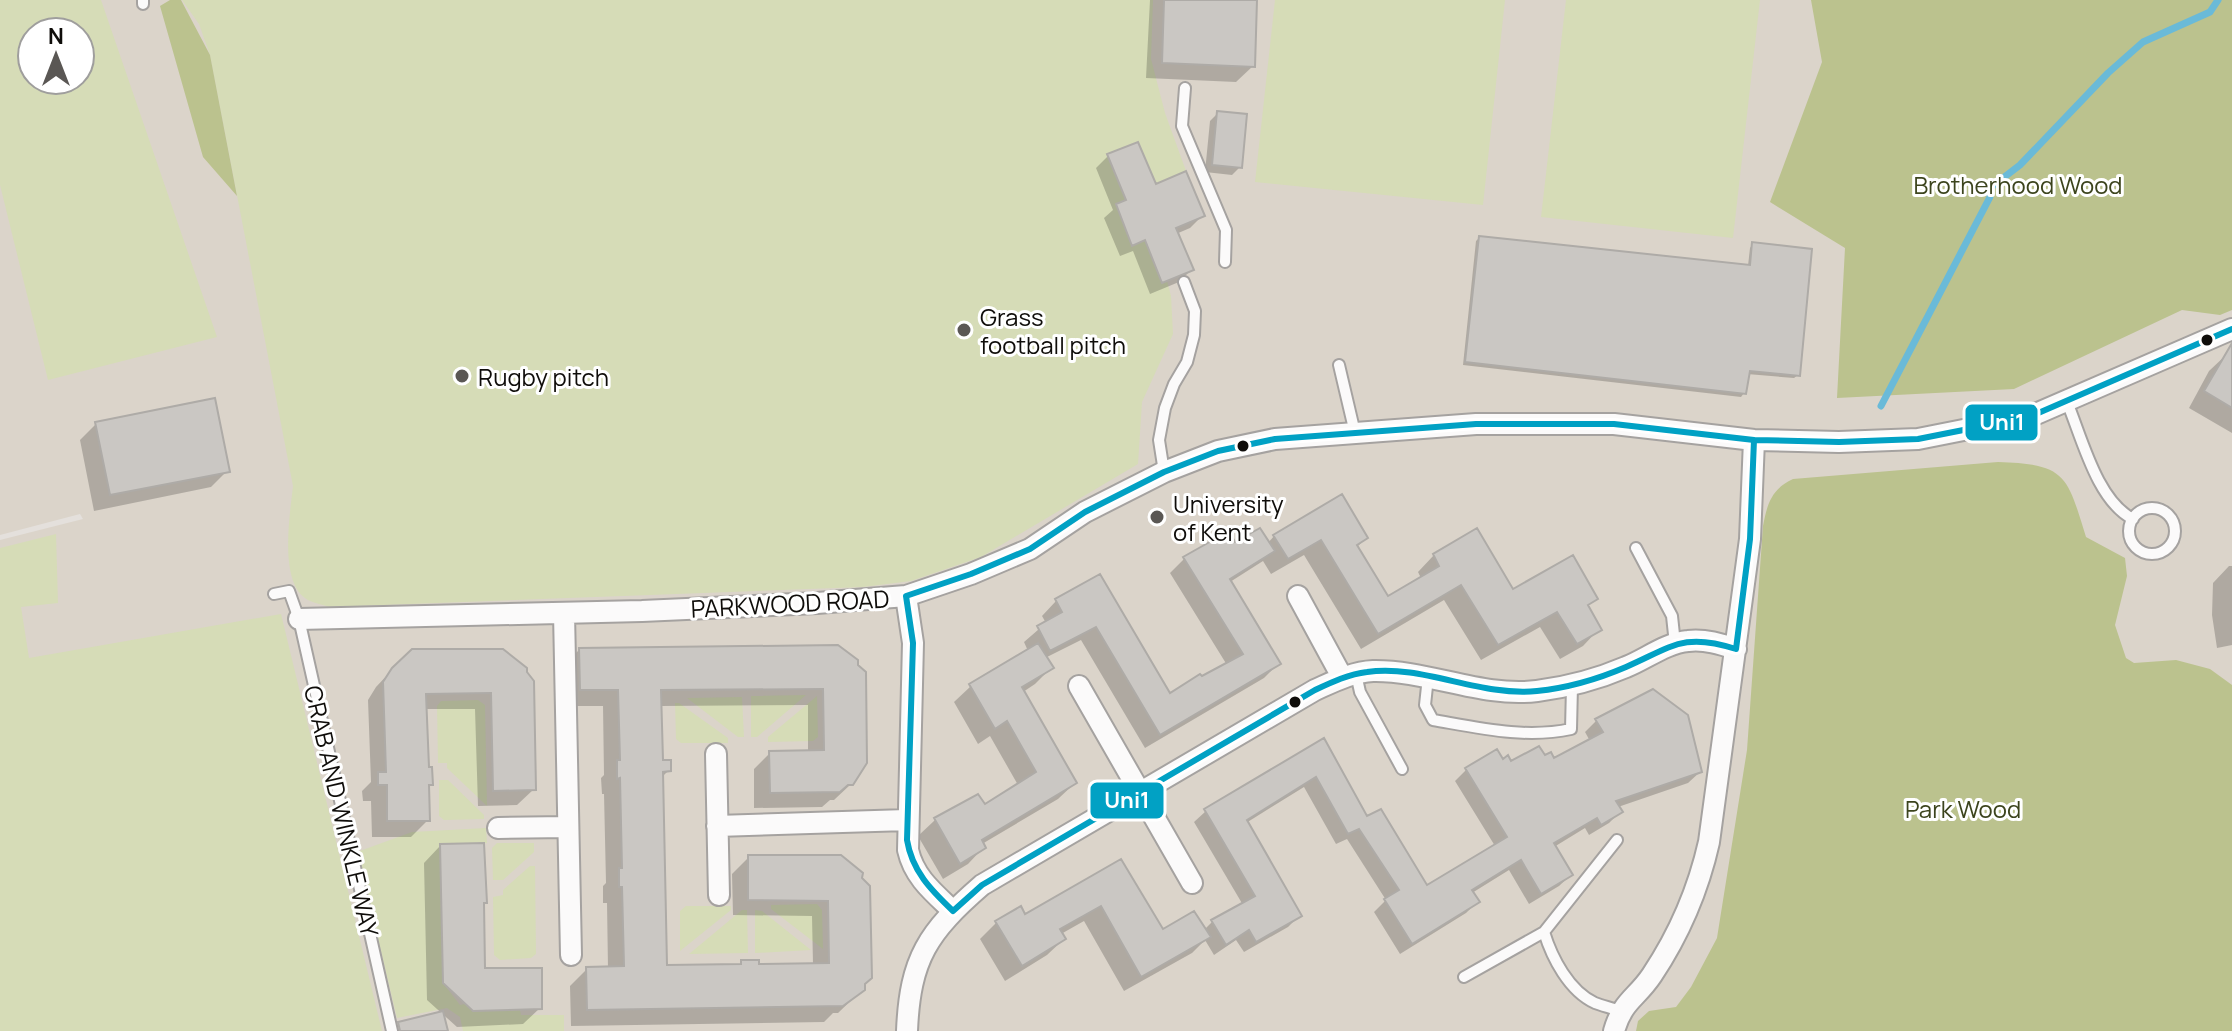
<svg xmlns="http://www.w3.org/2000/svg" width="2232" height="1031" font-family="Manrope,sans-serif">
	<rect width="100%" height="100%" fill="#e4e0dc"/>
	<!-- built -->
	<path fill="#dbd4ca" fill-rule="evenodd" d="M0,0h2232v1031h-2232v-491l83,-21 -3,-5 -80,21zM32,32h48v48h-48z"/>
	<!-- green -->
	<path fill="#d6dcb7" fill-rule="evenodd" d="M0,0h101l116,337 -169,43 -48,-195zM80,32v48h-48v-48z
		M182,0h971l-2,59 14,54 21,58 -30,13 -18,-42 -31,13 19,45 -10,5 16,40 13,-5 17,43 5,-2 4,15 2,38 -31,68 -4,62 -157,93 -70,24 -48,6 -534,20c-7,-3 -18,-4 -24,-9 -26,-19 -15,-84 -12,-112l-83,-431 -11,-31z
		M1275,0h230l-22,205 -228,-23z
		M1566,0h194l-27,238 -192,-21z
		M56,534l2,69 -37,4 8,51 252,-44 101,417h-382v-483z
		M806,695l-49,42h-6v-41z
		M817,696l1,41 -5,4 -45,1v-5z
		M742,697l2,40h-6l-51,-39z
		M478,700l7,5 2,101 -40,-38v-5h-9l-1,-57 4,-5z
		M675,703h4l49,35v5h-47l-5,-4z
		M439,780h9l36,35v4l-40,1 -5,-4z
		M486,828l1,15 -47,2 3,138 17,22 5,-1 8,7 47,-1 1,5h43v16h-101l-3,-14 -13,-9 -50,10 -40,-166 55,-20z
		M497,843h37v9l-31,28h-10l-1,-32z
		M530,866h5l1,88 -5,4 -31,2 -6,-5 -1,-58 10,-2v-5z
		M817,904l5,6 1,39 -52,-40v-4z
		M686,906h45v4l-51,41v-40z
		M742,910h5l1,43 -59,1z
		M755,910l7,1 49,39 -56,3z"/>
	<!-- forest -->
	<path fill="#bbc28e" d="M170,0h11l29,55 27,141 -34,-39 -43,-151z
		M1811,0h421v310l-12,5 -38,-5 -168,79 -177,9 8,-150 -75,-46 52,-140z
		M1998,462c69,2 69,14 88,75l39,21 2,18 -12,49 11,33 8,5 42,-3 34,9 22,16v346h-596l2,-10 11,-10 27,-4 15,-20 26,-49 30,-188 16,-224c4,-21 8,-37 30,-47z"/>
	<!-- shadow -->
	<path fill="#0003" d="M1150,0h105l-2,66 -17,16 -90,-4z
		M1218,113l22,54 -8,8 -27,-3 5,-51z
		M1108,156l94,60 -12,12 -14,6 15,36 -12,12 -29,12 -17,-43 -13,5 -16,-38 9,-8 -17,-42z
		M1479,238l269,28 2,-18 3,-4 45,131 -4,3 -47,-4 -3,19 -3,4 -278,-32 13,-124z
		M2226,355l6,4v74l-43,-25 20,-37z
		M96,424l131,47 -16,16 -117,24 -14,-71z
		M1274,536l92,2 -10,10 31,50 34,-20 -3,-6 16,-17 79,37 83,6 -9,9 12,22 -16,17 -23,13 -20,-32 -59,33 -37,-60 -83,49 -57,-94 -33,19 -8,-13 -33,21 48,82 -14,14 -119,70 -64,-108 -36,18 6,10 -16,16 -12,8 52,91 -17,16 -76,45 2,3 -16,17 -25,15 -25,-43 17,-16 42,-24 7,11 34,-22 -28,-49 -12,8 -24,-42 17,-16 57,-35 -4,-9 22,-19 -4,-7 14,-15 43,-24 71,119 57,-31 -57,-92 15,-15 50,-13 33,-2z
		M2229,566h3v79l-15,3 -5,-33 1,-32z
		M837,647l14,137 -17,16h-4l-8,7 -68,1v-39l16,-16 38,-1v-47l-148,1 1,56 8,8 -8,8 4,189 73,-1 4,-4 15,4 56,-1 -1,-49 -79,-1 -1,-41 17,-17h92l22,132 -25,24h-5l-9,9 -253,4 -1,-40 17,-17h21l-1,-66h-4v-17l3,-3 -2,-89h-2l-1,-16 3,-3 -1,-69h-39l-1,-40 16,-16z
		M503,651l31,138 -17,16 -39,1 -3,-97h-50l2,60 4,15 -4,4 1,32 -17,17h-39l-1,-36h-8l-1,-10 9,-9 -3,-82 8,-13 17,-18z
		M1596,721l104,51 -12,11 -70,24 2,5 -11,11 -20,12 -4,-7 -31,19 17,28 -12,11 -30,18 -20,-34 -37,23 5,9 -11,11 -66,41 -26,-42 12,-12 -39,-61 -11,5 -32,-57 -58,36 53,93 -11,11 -44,25 -8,-12 -22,15 -9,-15 -13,13 -68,38 -40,-70 -23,13 3,5 -17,16 -42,26 -25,-42 16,-16 24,-14 4,7 96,-55 43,70 41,-1 8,-8 31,-17 -49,-83 12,-11 117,-70 43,77 61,70 68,-42 -40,-65 11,-11 36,-9 9,3 33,-6 9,2 37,-19 -5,-9z
		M440,846l45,56 -2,3v65l57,38 -17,16 -66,3 -30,-27 -3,-137z"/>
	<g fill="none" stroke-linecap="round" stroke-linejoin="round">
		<!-- stream -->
		<path stroke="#6abad8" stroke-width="7" d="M1881,406l109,-209v-9l30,-23 88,-92 35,-31 67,-30 8,-12"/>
	</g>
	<!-- building -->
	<path fill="#cac7c3" stroke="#aeaba7" stroke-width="2" d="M1164,0h93l-2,67 -93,-4z
		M1217,111l30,3 -5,54 -30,-3z
		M1138,142l18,42 30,-13 19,45 -29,12 18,42 -32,13 -17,-43 -13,6 -16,-42 10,-4 -19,-46z
		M1479,236l271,29 2,-23 60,7 -12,127 -50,-5 -4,23 -281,-32z
		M2232,343v65l-28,-17z
		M215,398l15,74 -120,23 -15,-73z
		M1342,494l26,44 -11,7 31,51 51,-30 -6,-12 44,-26 36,61 60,-34 25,44 -10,6 14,25 -25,14 -20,-32 -59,33 -37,-60 -83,49 -57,-94 -33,19 -15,-24z
		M1260,528l15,23 -45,28 51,85 -121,71 -64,-108 -46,24 -13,-25 25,-14 -7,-13 45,-25 70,119 30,-19 2,2 41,-22 -60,-97 46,-26 6,11z
		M1038,643l16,25 -32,19 55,96 -95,57 4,8 -26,16 -26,-46 44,-24 7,10 51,-32 -29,-51 -12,8 -26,-45z
		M838,645l20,15v5l8,7 1,91 -14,22h-5l-8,7 -70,1 -1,-42 55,-1 -1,-61 -162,1 2,70h8v11l-8,1 4,193 74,-1v-4h18v4l70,-1 -1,-62 -80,-1v-45h93l22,18 -1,5 8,8 2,92 -7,6v6l-22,16 -256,4 -1,-43 38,-1 -2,-79h-3v-19h3l-2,-90 -3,1v-19h3l-2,-70h-38l-1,-42z
		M412,649h91l24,19v4l7,9 2,109 -43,1 -2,-98 -65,1 3,73h3l1,18h-4l1,36h-43v-36h-9v-13h8l-3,-90 9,-14z
		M1653,689l35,26 14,57 -86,29 7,11 -22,13 -4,-7 -43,25 19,32 -32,19 -20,-34 -49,30 8,12 -68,42 -28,-45 15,-9 -40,-61 -11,5 -32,-57 -69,43 55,96 -46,26 -7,-12 -23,15 -15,-25 44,-24 -51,-87 120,-71 43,78 14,-7 46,76 80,-48 -42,-69 32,-19 6,10 5,-4 3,6 28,-15 6,9 6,-3 3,6 49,-26 -8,-13z
		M484,843l3,60h-3l1,65h57v41l-69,2 -30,-28 -3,-139z
		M1121,859l42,70 31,-18 17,26 -70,40 -40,-71 -41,23 6,10 -44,27 -27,-45 26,-15 4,8z
		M443,1011l5,20h-48l-2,-9z"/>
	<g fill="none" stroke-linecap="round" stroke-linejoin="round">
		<defs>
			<path id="lane" d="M143,4v-4
				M1185,88l-3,38 44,104 -1,32
				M1339,365l16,68
				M2067,402c15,36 30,99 66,117
				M1164,472l-5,-32 6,-32 9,-24 13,-22 7,-27 1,-24 -11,-29
				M2129 531a23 23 0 1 1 46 0a23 23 0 1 1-46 0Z
				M1636,548l36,68 3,28
				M274,594l15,-3 10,28 93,412
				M1356,674l4,18 42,77
				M1428,677l-3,28 8,15c46,8 93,19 138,9l1,-43
				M1544,932c8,26 25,59 51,71 8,3 17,5 25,8
				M1464,977l80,-45 73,-92"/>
			<path id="street" d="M906,596l7,47 -5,207c6,27 25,42 45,61
				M1298,596l44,81
				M564,613l7,342
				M299,619l343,-8 175,-8 89,-7 65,-22 59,-25 55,-37 79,-40 54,-21 57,-12 201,-15h138l140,16 85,2 79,-3 111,-22 203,-88
				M1079,686l113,197
				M716,754l3,141
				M717,826l190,-6
				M498,828l69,-1
				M907,1031c3,-73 21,-99 75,-146l333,-195c18,-8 37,-18 58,-19 55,-1 109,27 164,20 31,-4 61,-12 89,-24 20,-8 40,-24 62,-26 17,-2 33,3 48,8
				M1614,1031c9,-31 22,-32 38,-56 28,-42 46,-84 57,-133l41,-303 4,-99"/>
		</defs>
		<!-- lane casing -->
		<use href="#lane" stroke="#a5a2a0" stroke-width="14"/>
		<!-- street casing -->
		<use href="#street" stroke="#a5a2a0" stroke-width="24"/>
		<!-- lane -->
		<use href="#lane" stroke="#fbfafa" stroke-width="10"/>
		<!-- street -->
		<use href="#street" stroke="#fbfafa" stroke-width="20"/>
		<defs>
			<path id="bus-1" d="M1476,424h138l140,16 -4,99 -14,110c-53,-17 -64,-2 -110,18 -28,12 -59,21 -89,24 -58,6 -114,-27 -170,-19 -18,2 -35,10 -52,18l-333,195 -29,26c-22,-21 -41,-40 -46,-71l6,-197 -7,-47 65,-22 59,-25 55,-37 79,-40 54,-21 57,-12z
				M1754,440l85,2 79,-3 111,-22 203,-88"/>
		</defs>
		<!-- bus-1 casing -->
		<use href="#bus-1" stroke="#fff" stroke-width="12"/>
		<!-- bus-1 -->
		<use href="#bus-1" stroke="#01a1c4" stroke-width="6"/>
	</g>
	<!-- markers -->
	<g fill="#5a5754" stroke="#fff" stroke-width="3">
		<circle cx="964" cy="330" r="8"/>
		<circle cx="462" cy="376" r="8"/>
		<circle cx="1157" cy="517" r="8"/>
	</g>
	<g fill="#0f0d0a" stroke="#fff" stroke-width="3">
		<circle cx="2207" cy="340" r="7"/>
		<circle cx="1243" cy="446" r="7"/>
		<circle cx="1295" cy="702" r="7"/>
	</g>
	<g text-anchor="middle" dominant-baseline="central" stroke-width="6" stroke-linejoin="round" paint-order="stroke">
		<!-- park labels -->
		<g font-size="24" fill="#3c441d" stroke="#fff">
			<text x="2018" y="184">Brotherhood Wood</text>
			<text x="1963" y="808">Park Wood</text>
		</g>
		<!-- poi labels -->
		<g font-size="24" fill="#0f0d0a" stroke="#fff" text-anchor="start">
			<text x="980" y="316">Grass<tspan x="980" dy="28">football pitch</tspan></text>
			<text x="478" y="376">Rugby pitch</text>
			<text x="1173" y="503">University<tspan x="1173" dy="28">of Kent</tspan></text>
		</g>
		<!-- street labels -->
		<g font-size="24" fill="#0f0d0a" stroke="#fff">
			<text transform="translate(790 603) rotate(-3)">PARKWOOD ROAD</text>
			<text transform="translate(342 811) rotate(77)">CRAB AND WINKLE WAY</text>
		</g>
	</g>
	<g stroke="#fff" stroke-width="3">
		<rect x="1964" y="403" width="75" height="39" rx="8" fill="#01a1c4"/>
		<rect x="1089" y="781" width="76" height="39" rx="8" fill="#01a1c4"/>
	</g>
	<g font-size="22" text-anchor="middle" font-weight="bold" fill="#fff">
		<text x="2002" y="430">Uni1</text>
		<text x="1127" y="808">Uni1</text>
	</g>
	<!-- north arrow -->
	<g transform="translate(56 56)"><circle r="38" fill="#ffffff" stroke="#9f9e9d" stroke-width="2"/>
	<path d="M0-6L14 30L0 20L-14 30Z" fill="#5a5754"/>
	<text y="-12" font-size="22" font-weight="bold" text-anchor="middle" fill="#0f0d0a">N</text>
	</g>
</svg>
